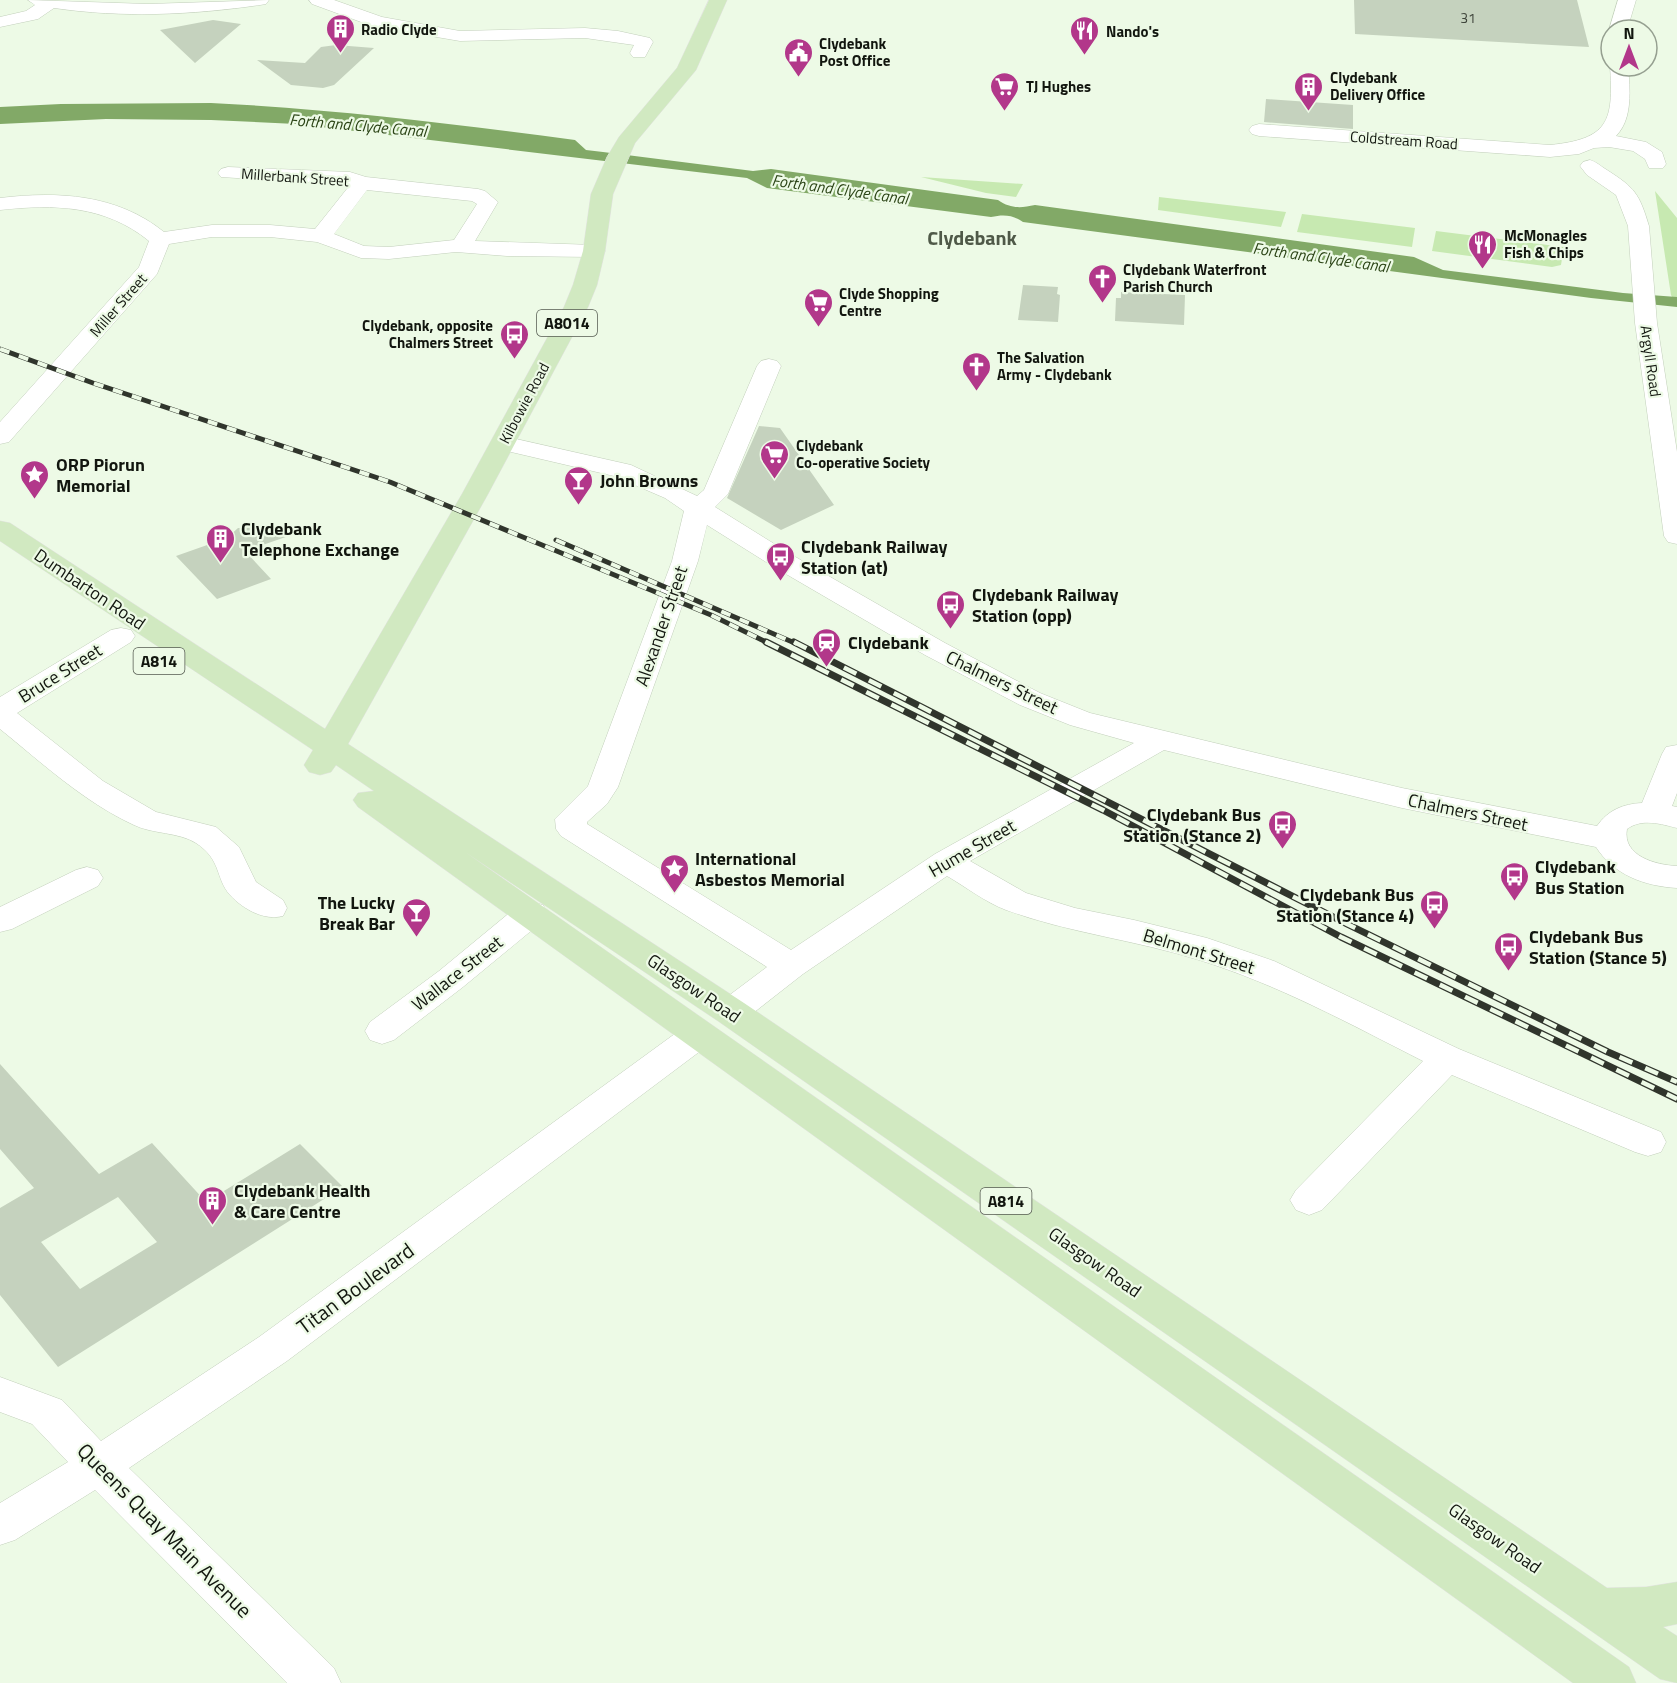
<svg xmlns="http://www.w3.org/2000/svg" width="1677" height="1683" font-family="'Titillium Web',sans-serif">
	<rect width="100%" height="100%" fill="#edfae6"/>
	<!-- green -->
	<path fill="#c7e9b1" d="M921,177l102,7 -7,13 -30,-4z
		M1655,191l22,27v79h-5l-1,-2z
		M1159,197l127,15 -5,15 -123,-17z
		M1302,214l113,14 -3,19 -115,-15z
		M1436,231l128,16 -3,18 -9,2 -120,-16z"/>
	<!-- water -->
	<path fill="#82a967" d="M211,103c122,6 243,21 364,37l11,10 17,2 150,19 18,-2 227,31c13,9 23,8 37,5l379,52 29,13 180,23 54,4v10l-86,-9 -568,-76c-10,-7 -19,-8 -32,-5l-224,-29 -20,-10 -451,-54 -85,-4 -105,-1 -106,5v-17l61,-3z"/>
	<!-- building -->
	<path fill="#c5d2be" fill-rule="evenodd" d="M1354,0h223l12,47 -234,-13z
		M213,20l28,4 -46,39 -35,-33z
		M336,45l38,3 -40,37 -11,3 -32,-3 -34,-25 48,3 16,-16z
		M1266,99l87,6v24l-89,-7z
		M1023,285l35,2 -1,7 3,1 -2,27 -40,-2z
		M1121,292l64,3 -1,30 -69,-4 1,-23h5z
		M759,426l21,2 54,77 -53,25 -54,-32z
		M299,526l1,6 -55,19 26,28 -54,20 -41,-43 51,-18 11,-10z
		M0,1064l99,110 53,-31 54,59 94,-58 43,43 -285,180 -58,-72v-87l34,-20 -34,-39zM118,1197l39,45 -77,47 -39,-47z"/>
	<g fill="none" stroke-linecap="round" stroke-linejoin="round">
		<defs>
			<path id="minor" d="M28,0l120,4 121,-4 -3,4 -6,1c-69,10 -137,13 -206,3l-16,11 -38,8v-10l26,-6 9,-6z
				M309,0h25l48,17 78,14 125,-3 33,3 32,7 3,4 -8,15h-12l-3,-4 4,-8 -49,-7 -125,3 -88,-15 -60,-22z
				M1618,0h18l-9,30h-16v3l-2,-3z
				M1611,64v2h17c2,23 5,53 -12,70l30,6 16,10 4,12 -3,4h-14l-4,-9 -12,-8 -24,-4 -15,1 -15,6 -29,3 -291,-21 -7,-2 -3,-4 3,-4 7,-2 291,21c58,-6 64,-23 60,-79z
				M1590,160c7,2 10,6 17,10 28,18 32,23 42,56l8,97 20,129v92l-9,-2 -4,-6 -29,-213 -7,-97 -12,-31 -29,-20 -7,-9 3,-4z
				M228,167l122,5 16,5 112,12 7,2 13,11 -23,39 119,4 8,1 3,5 -3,5 -8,1 -87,-1 -51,-4 -67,7 -28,-1 -44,-16 -47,-5h-58l-43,7 -12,30 -148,168 -9,2v-22l139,-155 10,-26c-44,-36 -95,-37 -149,-31v-12c58,-7 117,-4 164,34l48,-7h58l45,4 35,-44 -129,-8 -3,-4 3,-4zM367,190l105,11 5,3 -23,36 -65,7 -25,-1 -30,-12z
				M769,359l8,2 4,5 -53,128 -13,13 77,48 153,88 95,50 50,20 312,75 195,38c11,-16 26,-22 45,-23l20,-49 4,-7 11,-2v48l-5,13 5,1v21c-16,-4 -35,-10 -50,1 -5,27 29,36 50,37v22c-33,-2 -63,-13 -81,-41l-194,-39 -238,-58 -194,111 56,32 49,15 59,12 73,18 67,23 185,88 202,83 5,10 -5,10 -13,4 -13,-4 -183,-77 -130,135 -13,5 -13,-5 -6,-10 6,-10 127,-129c-73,-37 -146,-77 -224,-101 -63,-20 -130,-27 -193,-50 -21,-8 -40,-23 -59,-34l-144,98 -60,47 -12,3 -12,-3 -5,-9 5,-9 48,-36 -206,-131 -5,-7 -1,-10 33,-33 84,-225 12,-50 -19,-13 -51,-22 -120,-28 -3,-5 3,-5 9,-2 128,29 66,31 7,-6 53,-124 4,-5zM707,525l67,42 151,88 95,50 50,20 64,18 -199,111 -144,96 -204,-126v-2l20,-18 11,-17 80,-226z
				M121,628l10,2 4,6 -4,6 -114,71 86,68 53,31 60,15 23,20 17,35 27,18 4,8 -4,8c-19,5 -40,-7 -53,-21 -15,-17 -8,-35 -34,-52 -17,-11 -44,-9 -62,-18 -50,-23 -92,-62 -134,-96v-32l111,-67z
				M87,867l11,3 5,8 -5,8 -86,43 -12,3v-25l76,-37z
				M531,902l12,3 4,8 -4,8 -80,66 -69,53 -12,4 -12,-4 -5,-9 5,-9 69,-51 80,-66z
				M699,1021l12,4 5,9 -5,9 -424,318 -158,107 205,200 7,15h-54l-192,-193 -80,50 -15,5v-42l68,-41 -36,-38 -32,-12v-35l62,23 39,41 158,-104 428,-312z"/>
			<path id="major" d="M709,0h18l-31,70 -61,73 -22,51 -8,57 -8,34 -9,22 -100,187 -140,250 396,259 863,585 39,-1 31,-5v42l-14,3 14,9v47l-17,-4 -942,-658 -253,-169 1164,815 7,16h-63l-1215,-876 -5,-7 5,-7 16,-2 -38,-26 -5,7 -11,3 -11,-3 -5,-7 9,-15 -313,-209v-20l10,2 315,206 137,-235 102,-187 9,-22 10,-34 8,-57 16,-37 12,-20 58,-69z"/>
		</defs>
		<!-- minor casing -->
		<use href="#minor" stroke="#c2cfbb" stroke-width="1"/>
		<!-- major casing -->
		<use href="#major" stroke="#e3e3e2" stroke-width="1"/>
		<!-- minor -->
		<use href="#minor" fill="#fff" fill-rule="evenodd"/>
		<!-- major -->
		<use href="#major" fill="#d1e9c1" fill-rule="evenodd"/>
		<defs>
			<path id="rail-far1" d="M0,349l93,34 297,99 321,133 59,29
				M556,540l241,104"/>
			<path id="rail" d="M766,642l337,168 238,127 336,162
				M794,642l553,282 261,128 69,30"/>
		</defs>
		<!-- rail-far1 casing -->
		<use href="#rail-far1" stroke="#30352c" stroke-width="5"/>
		<!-- rail casing -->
		<use href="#rail" stroke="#30352c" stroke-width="7"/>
		<!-- rail-far1 -->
		<use href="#rail-far1" stroke="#edfae6" stroke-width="4" stroke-dasharray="10" stroke-linecap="butt"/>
		<!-- rail -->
		<use href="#rail" stroke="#edfae6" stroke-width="4.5" stroke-dasharray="14" stroke-linecap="butt"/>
	</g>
	<!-- icons -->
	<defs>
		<symbol id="building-pin" viewBox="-11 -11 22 30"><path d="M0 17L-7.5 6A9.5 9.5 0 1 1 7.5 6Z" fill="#b2378a" stroke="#edfae6"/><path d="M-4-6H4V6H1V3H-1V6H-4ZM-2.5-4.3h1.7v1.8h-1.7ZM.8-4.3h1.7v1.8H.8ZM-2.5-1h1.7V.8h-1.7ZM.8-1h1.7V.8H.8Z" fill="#fff"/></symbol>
		<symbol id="restaurant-pin" viewBox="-11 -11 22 30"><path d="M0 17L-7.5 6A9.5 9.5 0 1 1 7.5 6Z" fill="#b2378a" stroke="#edfae6"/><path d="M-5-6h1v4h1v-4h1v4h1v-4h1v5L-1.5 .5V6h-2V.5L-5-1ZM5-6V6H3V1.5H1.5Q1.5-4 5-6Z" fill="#fff"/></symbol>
		<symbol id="civic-pin" viewBox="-11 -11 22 30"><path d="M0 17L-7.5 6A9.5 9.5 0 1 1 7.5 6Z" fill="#b2378a" stroke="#edfae6"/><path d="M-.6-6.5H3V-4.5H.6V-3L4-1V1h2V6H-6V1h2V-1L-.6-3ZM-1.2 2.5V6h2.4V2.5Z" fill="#fff"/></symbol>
		<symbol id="supermarket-pin" viewBox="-11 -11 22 30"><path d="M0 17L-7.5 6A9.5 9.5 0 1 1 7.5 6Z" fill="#b2378a" stroke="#edfae6"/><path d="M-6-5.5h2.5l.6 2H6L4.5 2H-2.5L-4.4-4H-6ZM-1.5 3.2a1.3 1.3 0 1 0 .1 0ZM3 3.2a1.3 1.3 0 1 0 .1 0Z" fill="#fff"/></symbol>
		<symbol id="church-pin" viewBox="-11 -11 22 30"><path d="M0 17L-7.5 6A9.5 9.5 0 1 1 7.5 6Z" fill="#b2378a" stroke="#edfae6"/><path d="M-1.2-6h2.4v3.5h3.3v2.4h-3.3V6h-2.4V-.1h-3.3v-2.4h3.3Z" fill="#fff"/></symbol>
		<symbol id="bus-pin" viewBox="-11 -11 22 30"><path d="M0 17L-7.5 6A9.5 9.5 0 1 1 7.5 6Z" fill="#b2378a" stroke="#edfae6"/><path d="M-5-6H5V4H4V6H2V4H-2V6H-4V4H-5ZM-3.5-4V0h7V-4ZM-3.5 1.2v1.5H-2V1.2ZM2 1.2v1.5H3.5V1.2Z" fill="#fff"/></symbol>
		<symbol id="sight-pin" viewBox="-11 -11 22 30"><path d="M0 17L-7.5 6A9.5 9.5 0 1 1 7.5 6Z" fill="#b2378a" stroke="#edfae6"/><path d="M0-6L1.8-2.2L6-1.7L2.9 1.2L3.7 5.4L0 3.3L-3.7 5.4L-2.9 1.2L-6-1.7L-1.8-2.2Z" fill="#fff"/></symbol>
		<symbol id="bar-pin" viewBox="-11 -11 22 30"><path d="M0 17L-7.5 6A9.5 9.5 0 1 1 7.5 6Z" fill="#b2378a" stroke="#edfae6"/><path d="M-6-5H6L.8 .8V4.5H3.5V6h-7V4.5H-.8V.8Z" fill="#fff"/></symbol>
		<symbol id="station-pin" viewBox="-11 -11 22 30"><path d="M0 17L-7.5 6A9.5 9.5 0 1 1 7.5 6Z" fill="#b2378a" stroke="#edfae6"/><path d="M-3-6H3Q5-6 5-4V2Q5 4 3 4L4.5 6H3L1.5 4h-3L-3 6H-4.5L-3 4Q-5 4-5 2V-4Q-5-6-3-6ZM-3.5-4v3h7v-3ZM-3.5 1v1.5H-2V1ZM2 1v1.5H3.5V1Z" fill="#fff"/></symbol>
	</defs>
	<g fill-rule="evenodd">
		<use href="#building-pin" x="324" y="12" width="33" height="45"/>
		<use href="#restaurant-pin" x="1068" y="14" width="33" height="45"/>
		<use href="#civic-pin" x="782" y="36" width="33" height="45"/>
		<use href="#supermarket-pin" x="988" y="70" width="33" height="45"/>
		<use href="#building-pin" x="1292" y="70" width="33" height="45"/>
		<use href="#restaurant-pin" x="1466" y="228" width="33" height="45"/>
		<use href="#church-pin" x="1086" y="262" width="33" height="45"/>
		<use href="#supermarket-pin" x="802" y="286" width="33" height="45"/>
		<use href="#bus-pin" x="498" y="318" width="33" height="45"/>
		<use href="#church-pin" x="960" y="350" width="33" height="45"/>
		<use href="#supermarket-pin" x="758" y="438" width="33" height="45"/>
		<use href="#sight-pin" x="18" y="458" width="33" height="45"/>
		<use href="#bar-pin" x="562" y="464" width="33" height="45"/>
		<use href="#building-pin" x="204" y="522" width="33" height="45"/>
		<use href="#bus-pin" x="764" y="540" width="33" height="45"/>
		<use href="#bus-pin" x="934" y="588" width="33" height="45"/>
		<use href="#station-pin" x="810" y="626" width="33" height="45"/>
		<use href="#bus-pin" x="1266" y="808" width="33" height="45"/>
		<use href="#sight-pin" x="658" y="852" width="33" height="45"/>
		<use href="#bus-pin" x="1498" y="860" width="33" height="45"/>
		<use href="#bus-pin" x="1418" y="888" width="33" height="45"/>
		<use href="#bar-pin" x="400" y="896" width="33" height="45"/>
		<use href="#bus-pin" x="1492" y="930" width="33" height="45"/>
		<use href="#building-pin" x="196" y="1184" width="33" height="45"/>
	</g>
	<g text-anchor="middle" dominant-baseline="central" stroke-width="4.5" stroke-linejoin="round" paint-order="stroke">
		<!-- far-number labels -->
		<g font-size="14" fill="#3f453b">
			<text x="1468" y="17">31</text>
		</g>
		<!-- far-poi labels -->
		<g font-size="15" font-weight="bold" fill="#12160f" stroke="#edfae6" text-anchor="start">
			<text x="361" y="29">Radio Clyde</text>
			<text x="1106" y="31">Nando's</text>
			<text x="819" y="43">Clydebank<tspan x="819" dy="17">Post Office</tspan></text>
			<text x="1330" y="77">Clydebank<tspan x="1330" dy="17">Delivery Office</tspan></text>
			<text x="1026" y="86">TJ Hughes</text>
			<text x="1504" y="235">McMonagles<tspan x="1504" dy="17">Fish &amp; Chips</tspan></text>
			<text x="1123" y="269">Clydebank Waterfront<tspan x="1123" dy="17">Parish Church</tspan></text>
			<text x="839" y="293">Clyde Shopping<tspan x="839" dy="17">Centre</tspan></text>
			<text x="493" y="325" text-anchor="end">Clydebank, opposite<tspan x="493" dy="17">Chalmers Street</tspan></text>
			<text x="997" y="357">The Salvation<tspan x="997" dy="17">Army - Clydebank</tspan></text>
			<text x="796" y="445">Clydebank<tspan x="796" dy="17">Co-operative Society</tspan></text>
		</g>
		<!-- far-street labels -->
		<g font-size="15" fill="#12160f" stroke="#edfae6">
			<text transform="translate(1404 140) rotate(4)">Coldstream Road</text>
			<text transform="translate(295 177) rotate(4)">Millerbank Street</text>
			<text transform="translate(118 305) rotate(-49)">Miller Street</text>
			<text transform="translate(1651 361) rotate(82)">Argyll Road</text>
			<text transform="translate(524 403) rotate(-62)">Kilbowie Road</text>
		</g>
		<!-- far-water labels -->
		<g font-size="16" font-style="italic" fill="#2a4315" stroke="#edfae6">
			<text transform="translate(358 125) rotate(5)">Forth and Clyde Canal</text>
			<text transform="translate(840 189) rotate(8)">Forth and Clyde Canal</text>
			<text transform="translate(1321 257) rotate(8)">Forth and Clyde Canal</text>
		</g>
		<!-- shield labels -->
		<g fill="#edfae6" stroke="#545a50" stroke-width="1.5">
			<rect x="537" y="310" width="60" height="26" rx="4.5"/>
			<rect x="133.5" y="648" width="51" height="26" rx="4.5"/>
			<rect x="980.5" y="1188" width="51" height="26" rx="4.5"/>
		</g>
		<g font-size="16" font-weight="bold" fill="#12160f">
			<text x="567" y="323">A8014</text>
			<text x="159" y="661">A814</text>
			<text x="1006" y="1201">A814</text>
		</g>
		<!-- poi labels -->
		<g font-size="18" font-weight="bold" fill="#12160f" stroke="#edfae6" text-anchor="start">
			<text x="56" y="464">ORP Piorun<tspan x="56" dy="21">Memorial</tspan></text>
			<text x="600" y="480">John Browns</text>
			<text x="241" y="528">Clydebank<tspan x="241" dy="21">Telephone Exchange</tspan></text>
			<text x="801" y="546">Clydebank Railway<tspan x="801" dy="21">Station (at)</tspan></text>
			<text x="972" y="594">Clydebank Railway<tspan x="972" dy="21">Station (opp)</tspan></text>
			<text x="848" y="642">Clydebank</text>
			<text x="1261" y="814" text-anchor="end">Clydebank Bus<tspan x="1261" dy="21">Station (Stance 2)</tspan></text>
			<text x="695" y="858">International<tspan x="695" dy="21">Asbestos Memorial</tspan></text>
			<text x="1535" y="866">Clydebank<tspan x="1535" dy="21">Bus Station</tspan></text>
			<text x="1414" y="894" text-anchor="end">Clydebank Bus<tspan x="1414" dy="21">Station (Stance 4)</tspan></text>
			<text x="395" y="902" text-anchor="end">The Lucky<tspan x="395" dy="21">Break Bar</tspan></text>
			<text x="1529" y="936">Clydebank Bus<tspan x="1529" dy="21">Station (Stance 5)</tspan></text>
			<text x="234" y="1190">Clydebank Health<tspan x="234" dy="21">&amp; Care Centre</tspan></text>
		</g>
		<!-- street labels -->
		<g font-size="18" fill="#12160f" stroke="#edfae6">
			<text transform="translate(90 589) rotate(34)">Dumbarton Road</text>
			<text transform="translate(661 626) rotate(-71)">Alexander Street</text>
			<text transform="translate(60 673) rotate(-32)">Bruce Street</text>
			<text transform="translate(1002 682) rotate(26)">Chalmers Street</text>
			<text transform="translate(1468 812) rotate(12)">Chalmers Street</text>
			<text transform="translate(972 848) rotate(-30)">Hume Street</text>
			<text transform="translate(1199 951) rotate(17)">Belmont Street</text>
			<text transform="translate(457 973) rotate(-38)">Wallace Street</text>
			<text transform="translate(694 988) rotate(34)">Glasgow Road</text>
			<text transform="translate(1095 1262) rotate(35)">Glasgow Road</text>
			<text transform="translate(1495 1538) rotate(35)">Glasgow Road</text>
		</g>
		<!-- far-district labels -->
		<g font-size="20" font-weight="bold" fill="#4f5948" stroke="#edfae6">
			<text x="972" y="237">Clydebank</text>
		</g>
		<!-- near-street labels -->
		<g font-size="21" fill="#12160f" stroke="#edfae6">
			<text transform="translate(355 1288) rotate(-36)">Titan Boulevard</text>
			<text transform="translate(165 1530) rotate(45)">Queens Quay Main Avenue</text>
		</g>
	</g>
	<!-- north arrow -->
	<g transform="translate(1629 48)"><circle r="28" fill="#edfae6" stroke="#959f90" stroke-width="1.5"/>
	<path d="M0-4.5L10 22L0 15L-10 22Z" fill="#b2378a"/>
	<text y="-9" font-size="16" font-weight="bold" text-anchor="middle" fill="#12160f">N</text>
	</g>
</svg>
